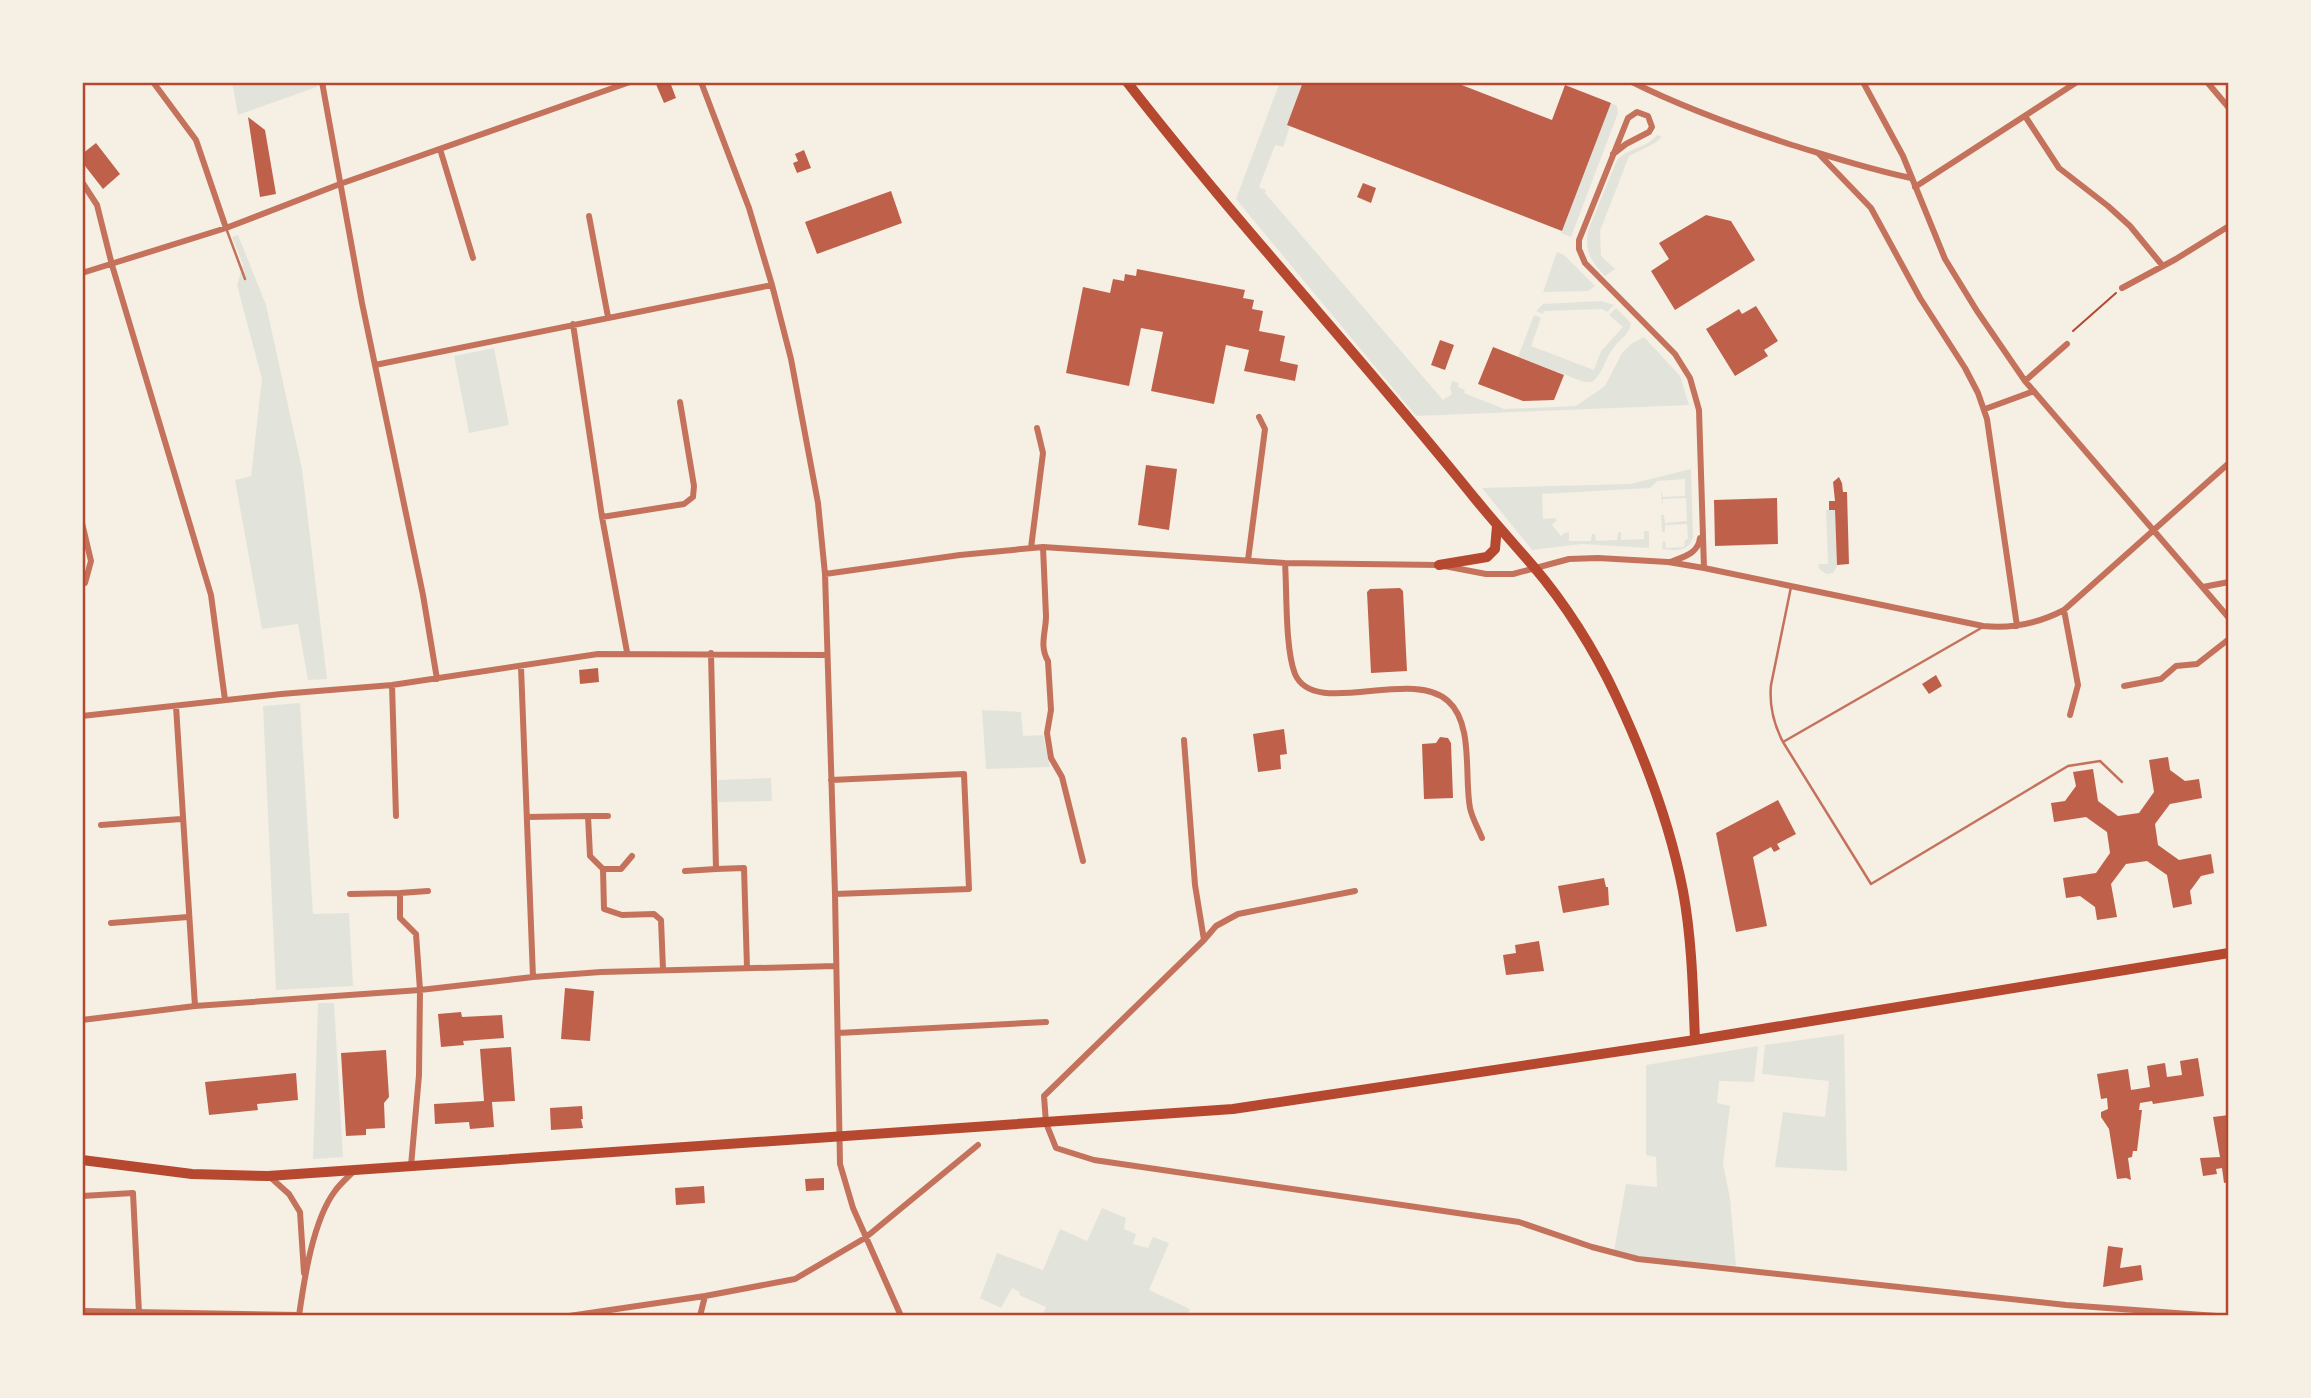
<svg xmlns="http://www.w3.org/2000/svg" width="2311" height="1398" font-family="Merriweather,serif">
	<rect width="100%" height="100%" fill="#f6efe4"/>
	<!-- green -->
	<path fill="#e2e4dc" d="M232,82h84l1,5 -79,28z
		M1280,82h23l-16,43 3,1 -7,21 -8,-2 -16,42 7,3 -1,3 178,207 9,-6 -2,-6 2,-7 7,2 -1,4 7,3 -1,3 40,16 72,-3 29,-20 17,-33 9,-9 13,-7 36,39 9,29 -273,11 -180,-217z
		M1611,103l6,3 1,7 -47,124 -10,-4z
		M1657,135l5,2 -7,6 -26,13 -29,75 1,25 14,13 -10,7c-14,-15 -22,-26 -16,-48l28,-68c11,-12 30,-12 40,-25z
		M238,235l28,70 36,164 25,210 -19,1 -10,-56 -36,5 -27,-149 16,-4 11,-97 -25,-94 6,-20 -11,-28z
		M1557,252l7,3 31,31 -7,5 -45,1z
		M1602,301l12,4 -7,7 -5,-3 -58,2 -1,3 -7,-3 7,-7z
		M1616,308l15,15c-2,12 -10,15 -17,24 -9,11 -10,26 -22,35h-8l-66,-25 16,-42 7,3 -10,28 63,24 7,-19 22,-24 -14,-12z
		M494,348l15,77 -40,8 -15,-77z
		M1691,469l2,68c-4,15 -17,14 -31,12l1,-8h2l1,7 18,-1 1,-7 3,-1 -1,-15 -22,1v7h-3l-1,-17h3l1,8 22,-2 -1,-23 -23,1 -1,8 -1,-17 2,7 22,-1v-17l-28,2 -7,7 -108,6 1,25 12,-1 2,2 -5,5 9,11 5,-4 3,1v8h22l1,-7h3l1,7 21,-1 1,-7 3,-1v8l23,-1v-8h5v17l-67,-4 -50,6 -50,-62 148,-4z
		M1826,510h9l3,55 -5,8 -6,1 -7,-4 -2,-6h10z
		M300,703l13,211 36,-1 4,73 -77,4 -13,-284z
		M982,710l39,2 2,24 20,-1 7,32 -64,2z
		M771,778l1,23 -54,1v-22z
		M318,1003h16l9,154 -30,2z
		M1844,1034l3,137 -72,-4 8,-55 42,5 4,-36 -67,-7 3,-29z
		M1758,1046l-4,36 -35,-1 -2,22 13,3 -7,58 7,34 6,68 -93,-9 -29,-6 12,-67 31,3 -1,-30 -10,-2v-90z
		M1102,1208l24,10 -2,11 12,5 -3,10 15,4 5,-11 16,6 -20,47 41,19 -3,7h-145l4,-9 -27,-12 1,-3 -8,-4 -11,20 -21,-10 17,-45 46,17 17,-41 27,12z"/>
	<!-- building -->
	<path fill="#bf614a" d="M655,82h15l6,16 -12,5z
		M1303,82h151l98,38 13,-35 46,18 -49,128 -275,-106z
		M248,117l17,13 11,64 -16,3z
		M96,143l24,31 -17,15 -21,-27v-8z
		M804,150l7,18 -14,5 -4,-10 5,-2 -3,-7z
		M1363,183l13,5 -5,15 -14,-6z
		M891,191l11,32 -85,31 -12,-32z
		M1706,215l25,6 24,39 -80,50 -24,-39 18,-12 -10,-16z
		M1137,269l108,21 -2,8 11,2 -2,9 11,2 -4,20 26,5 -5,25 18,4 -3,16 -51,-10 5,-21 -23,-5 -12,59 -63,-13 12,-59 -22,-4 -12,58 -63,-13 17,-86 27,6 3,-14 11,2 1,-7 11,2z
		M1756,306l22,35 -14,9 4,6 -33,20 -29,-47 33,-20 3,5z
		M1440,340l14,5 -9,25 -14,-5z
		M1493,347l71,28 -10,25 -31,1 -45,-17z
		M1146,465l31,4 -8,61 -31,-5z
		M1839,477l3,6 1,9h4l2,72 -12,1 -2,-55h-6v-9h6l-2,-19z
		M1777,498l1,46 -63,2 -1,-46z
		M1400,588l3,3 4,80 -36,2 -4,-81 3,-3z
		M598,668l1,14 -19,2 -1,-14z
		M1936,675l6,11 -13,8 -7,-10z
		M1284,729l3,25 -7,1 1,14 -23,3 -5,-38z
		M1440,737l8,1 3,5 2,55 -29,1 -2,-55 14,-1z
		M2168,757l2,13 15,11 14,-2 3,19 -32,6 -15,20 3,21 21,15 32,-6 3,19 -13,3 -11,15 2,13 -19,4 -6,-33 -20,-14 -21,3 -15,20 6,33 -20,3 -2,-13 -15,-11 -14,2 -3,-20 33,-5 14,-20 -3,-21 -21,-15 -32,5 -3,-19 14,-2 11,-15 -3,-14 20,-3 5,32 20,15 21,-3 15,-21 -5,-32z
		M1778,800l18,34 -19,10 3,5 -6,3 -3,-5 -18,10 14,69 -31,6 -20,-99z
		M1604,878l2,9h2l1,18 -46,8 -5,-27z
		M1539,941l5,30 -38,4 -3,-20 13,-2 -1,-8z
		M565,988l29,3 -4,50 -29,-2z
		M461,1012l1,5 40,-2 2,23 -41,3 1,4 -23,2 -3,-33z
		M511,1047l4,54 -23,1 2,25 -24,2 -1,-7 -34,2 -1,-20 50,-3 -4,-52z
		M386,1050l3,47 -5,6 1,25 -19,1v6l-20,1 -5,-83z
		M2198,1058l6,38 -51,8 -1,-3 -12,2 -1,7h3l-5,41h-4l-1,6 -4,1 3,22 -5,-2 -9,1 -8,-50 -8,-12v-5l7,-3 -1,-11 -6,1 -4,-25 31,-5 3,21 19,-3 -3,-21 18,-3 2,14 15,-2 -2,-14z
		M296,1073l2,27 -41,4 1,6 -49,5 -4,-33z
		M582,1106l1,13h-2l2,9 -32,2 -1,-22z
		M2229,1115v67l-5,1 -2,-15 -6,1 1,5 -14,2 -3,-18 20,-1 -7,-40z
		M824,1178v12l-18,1 -1,-12z
		M704,1186l1,17 -29,2 -1,-17z
		M2108,1246l15,2 -3,20 21,-3 2,15 -40,7z"/>
	<g fill="none" stroke-linecap="round" stroke-linejoin="round">
		<!-- path -->
		<path stroke="#b5482f" stroke-width="2" d="M2073,331l43,-38"/>
		<!-- service -->
		<path stroke="#c5725c" stroke-width="2.5" d="M226,228l19,51
			M1791,587l-20,98c-2,21 2,38 12,57l88,142 197,-118 32,-5 22,21
			M1783,742l200,-115"/>
		<!-- minor -->
		<path stroke="#c5725c" stroke-width="6" d="M153,82l43,58 30,88
			M322,82l40,221 61,292 14,84
			M701,82l48,126 23,77 19,74 27,144 7,71 10,320 5,270 13,44 48,108
			M1632,82c52,26 105,45 160,63 40,12 79,25 119,33
			M1863,82l40,74 42,103 32,52 48,70 204,237
			M2207,82l22,26
			M2025,116l34,52 49,38 22,20 32,39
			M440,149l33,109
			M1818,153l53,55 49,90 45,70 13,25 9,26 30,207
			M1613,154l13,-10 23,-12 3,-5 -4,-11 -11,-4 -9,6 -49,122v9l6,14 90,91 15,24 9,32 5,158
			M82,182l15,23 15,60 99,330 14,105
			M1915,187l162,-105
			M589,216l19,101
			M82,273l144,-45 114,-44 290,-102
			M2122,288l54,-29 53,-33
			M573,324l29,193 25,135
			M375,365l397,-80
			M2025,381l42,-37
			M1985,409l49,-18
			M602,517l82,-13 9,-7 1,-11 -14,-84
			M82,523l9,38 -6,22
			M1043,547c1,23 2,46 3,69 0,16 -7,30 2,45l3,49 -4,23 4,25 11,19 21,84
			M1031,548l12,-95 -6,-25
			M1248,560l17,-131 -6,-12
			M1670,562c13,-5 28,-8 30,-24
			M1285,563c2,28 0,86 10,111 19,45 117,-7 153,27 26,23 16,76 22,107 2,10 8,20 12,30
			M825,574l135,-19 83,-8 242,16 154,2 47,9h27l56,-15 29,-1 70,4 36,6 279,58c28,3 56,-3 81,-16l165,-147
			M2203,587l26,-5
			M2064,610l14,75 -8,30
			M711,653l5,216 28,-1 3,100
			M521,667l12,310
			M392,685l4,131
			M2124,686l37,-7 15,-13 21,-2 32,-25
			M176,706l19,300
			M82,716l199,-22 111,-9 206,-31 229,1
			M1184,740l11,145 9,55
			M831,780l133,-6 5,115 -134,5
			M588,816h20
			M527,817l61,-1 2,40 13,13 1,40 18,6 32,-1 7,6 2,49
			M101,825l80,-6
			M603,869h18l11,-13
			M685,871l31,-2
			M1355,891l-117,23 -22,12 -12,14 -160,156 2,27 10,25 38,12 425,62 73,25 46,12 428,46 151,11
			M400,893l28,-2
			M350,894l50,-1v25l16,16 4,56 -1,85 -8,91
			M111,923l77,-6
			M82,1020l113,-14 225,-16 113,-13 68,-5 235,-6
			M838,1033l208,-11
			M270,1177l19,17 11,18 4,61
			M82,1196l51,-3 6,120
			M82,1311l217,4
			M299,1316c5,-36 14,-96 36,-125 5,-7 13,-14 19,-20
			M569,1316l136,-20 90,-17 70,-41 113,-93
			M700,1316l5,-20"/>
		<!-- primary -->
		<path stroke="#b5482f" stroke-width="10" d="M1127,82c112,144 236,277 350,419 18,22 37,43 56,65 32,37 62,85 83,130 29,62 54,128 67,195 9,49 10,99 12,149
			M1439,565l48,-8 8,-8 2,-23
			M82,1160l110,14 76,2 965,-67 462,-69 534,-87"/>
	</g>
	<!-- border -->
	<rect width="2311" height="1398" fill="none" stroke="#f6efe4" stroke-width="168"/>
	<rect x="84" y="84" width="2143" height="1230" fill="none" stroke="#b5482f" stroke-width="2.5"/>
</svg>
